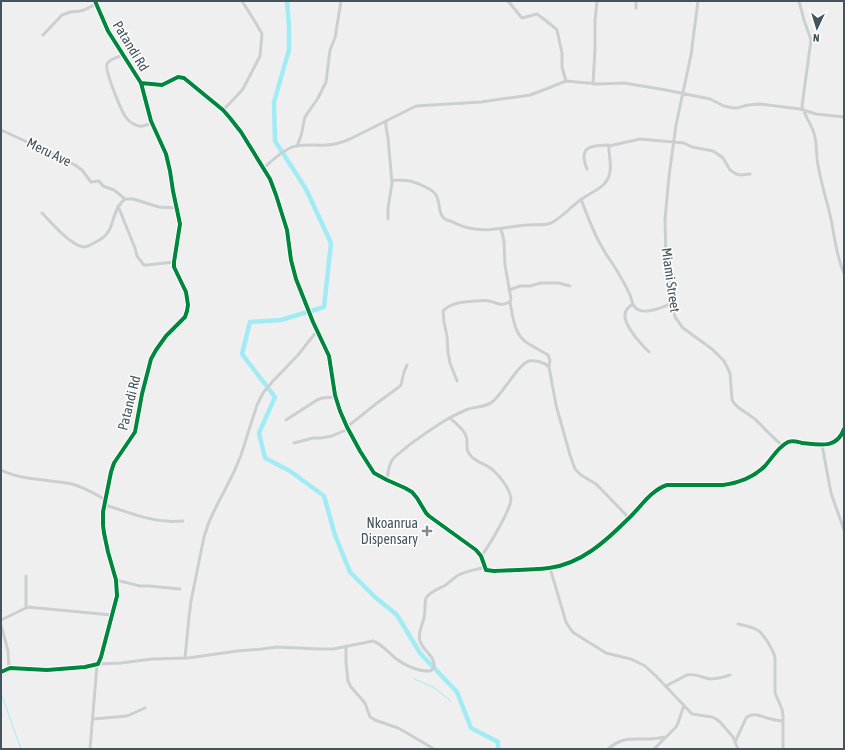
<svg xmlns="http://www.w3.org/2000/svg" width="845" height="750" font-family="'Asap Condensed',sans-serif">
	<rect width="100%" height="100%" fill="#f0efef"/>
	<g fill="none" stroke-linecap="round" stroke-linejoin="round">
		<!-- stream -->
		<path stroke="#a1ebf5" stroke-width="1" d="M414,679l19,8 18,14
			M1,693l20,56"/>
		<!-- river -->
		<path stroke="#a1ebf5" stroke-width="4.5" d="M287,1l2,26v23l-15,52 1,39 31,48 25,54 -7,64 -43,13 -31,2 -8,32 33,43 -16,36 6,25 25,13 34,25 11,39 15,37 25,25 22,18 23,38 37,39 14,36 27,14v7"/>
		<!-- street -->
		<path stroke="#cbcfd0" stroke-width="3" d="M508,1l14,17 15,-4 8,6 10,8 2,2 5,23v14l4,14
			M636,1v7
			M698,1l-7,54 -15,70 -7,51 -4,44 1,39 6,44 3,14 8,11 29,21 12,12 6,12 2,27c5,10 17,13 25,21 8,8 16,17 26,25
			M799,1l5,19 7,20 -9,66c3,11 11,20 13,31 2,9 1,19 3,28 3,18 9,36 13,54 4,19 5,37 13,54
			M43,35l19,-20 8,-3 10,-1 4,-1 12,-6
			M123,55c-4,2 -14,4 -16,9 -3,5 14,46 18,52 3,5 10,10 15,10 4,1 8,-2 12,-3
			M141,83l21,2 16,-8 6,1 39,32 7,8 11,14 29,47 6,16 11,35 4,30 5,19 17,43 16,34 6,39 5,16 7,16 13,24 14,22 13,7 18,8 7,4 5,6 9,15 3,3 47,34 5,6 5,14 8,1c18,-1 36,-1 55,-3 32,-4 57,-27 79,-49 12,-11 23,-29 39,-34h56c15,-2 31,-8 42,-19 7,-8 13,-19 23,-24 5,-2 10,0 15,1 17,2 34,6 41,-14
			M593,84l2,-35v-28l2,-20
			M223,110l8,-8 12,-13 17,-33 2,-22 -5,-9 -15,-24
			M386,121v6l2,11 4,45 -4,25v11
			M1,130l48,22 26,13 7,5 9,12 8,-1 4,5 11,4 11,9
			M297,146l4,-10 4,-19 13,-19 8,-16 4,-32 5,-12 6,-37
			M264,168c8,-8 17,-16 28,-21 11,-4 22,-1 34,-2 8,0 17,-3 24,-6l66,-33 65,-4 49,-7 11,-4 25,-10 32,3 26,-1 42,7 44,9 14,7 9,2h4l11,-3 12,-1 40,5 16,5 28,3
			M587,169c-9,-23 3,-23 22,-24
			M392,180c6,0 12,0 18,1 7,2 23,8 26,14 5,8 1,21 11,25 7,2 15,7 22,8 20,5 39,-2 58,-3 7,-1 17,1 24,-2 12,-6 20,-17 31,-24 9,-7 23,-11 27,-23 4,-10 -1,-21 0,-30l31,-7 44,4 8,4 21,4 6,4 4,3 7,12 6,4 5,1 9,-1
			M581,199c6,16 12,33 21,48 5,10 13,19 18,29 4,6 7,13 10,19 2,5 2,11 7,14 8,6 27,-2 35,-6
			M118,206l17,42 2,8 7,9h3l27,-3
			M42,213c9,9 28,32 41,34 4,0 8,-2 11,-4 8,-4 12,-7 16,-14 4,-11 6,-23 15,-30h8l26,8 18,1
			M509,290l11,-4h10l11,-3h18l11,3
			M510,302c3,15 4,34 19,42 6,4 13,7 19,11l2,5 -1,7
			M633,304c-3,2 -6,4 -7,7 -6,11 16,34 23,41
			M457,381l-7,-18 -2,-11 -1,-16 -3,-14 -1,-11c8,-9 22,-9 33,-10 4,0 9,-1 13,0 11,2 9,6 21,1l1,-3 -6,-34 -1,-24 -3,-12
			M450,418c5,5 14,11 16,18 3,8 -2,13 5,20 6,7 16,8 23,15 7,7 16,18 17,28 0,10 -23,49 -30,57
			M286,420l31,-20 5,-2 13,-1
			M347,427l30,-24 22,-16 2,-2 3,-13 3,-7
			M294,443l19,-5h8l11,-2 16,-7
			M822,445l9,48 13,37
			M1,470c22,11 48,9 71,14 12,3 23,10 34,16
			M387,480c1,-7 1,-15 6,-21 4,-5 11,-9 16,-14 18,-13 37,-27 57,-35 9,-4 19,-2 26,-8 11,-8 25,-37 37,-41 6,-1 15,1 20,6l7,38 14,50 5,14 6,6 15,9 5,5 28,29
			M105,505c20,6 41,15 62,16 5,1 10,0 16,0
			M550,568l16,54 5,8 3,3 32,20 8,2 17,4 14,7 11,10 36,38 20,3 4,2 4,3 13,15 5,12
			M116,580l24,6h9l31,3
			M27,607l85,8
			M1,620l25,-12v-32
			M738,624c18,4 21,4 31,20 2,5 6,9 6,15v34l7,16 1,7v33
			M1,625l7,26 1,18
			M346,646v17l2,18 3,6 14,16 5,14 5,3 23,8 9,5 27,16
			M185,658l4,-41 2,-16 13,-64 5,-15 6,-13 19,-37 7,-17 16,-50 6,-12 10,-12 25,-26 19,-24
			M98,664l23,-1 31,-4 36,-1 49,-7 25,-2 15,-2 42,2h14l40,-8c9,3 15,11 22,17 9,7 24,14 35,13l4,-3c2,-12 -11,-17 -14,-27 -3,-8 3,-16 4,-24 2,-6 0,-13 2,-19 4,-6 12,-9 18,-12 6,-3 8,-7 13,-10 8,-5 19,-6 28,-9
			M666,686l21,-11c8,-2 16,3 23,4 7,0 14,-2 20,-4
			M93,719l34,-3 18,-8
			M735,742l11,-24c7,-7 16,-1 25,1 4,1 8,2 12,2
			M90,749l7,-84
			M608,749c14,-12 23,-10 39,-10 7,0 13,-1 19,-2
			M654,749l22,-22 2,-4 6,-18"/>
		<!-- secondary -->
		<path stroke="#cbd0d2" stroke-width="4.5" d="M1,672l9,-4 37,2 38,-3 13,-3 3,-7 16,-61 -1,-16 -8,-28 -4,-19 -1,-8v-13l8,-40 3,-9 21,-31 7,-38 9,-35 5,-9 10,-14 19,-19 2,-6 1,-6 -2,-13 -12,-25v-5l6,-38 -7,-33 -3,-20 -4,-17 -15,-33 -10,-38 -33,-52 -13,-30"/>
		<defs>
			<path id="cycleway" d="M141,83l21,2 16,-8 6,1 39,32 7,8 11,14 29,47 6,16 11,35 4,30 5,19 17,43 16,34 6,39 5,16 7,16 13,24 14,22 13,7 18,8 7,4 5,6 9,15 3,3 47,34 5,6 5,14 8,1c18,-1 36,-1 55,-3 32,-4 57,-27 79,-49 12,-11 23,-29 39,-34h56c15,-2 31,-8 42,-19 7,-8 13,-19 23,-24 5,-2 10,0 15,1 17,2 34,6 41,-14
				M1,672l9,-4 37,2 38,-3 13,-3 3,-7 16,-61 -1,-16 -8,-28 -4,-19 -1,-8v-13l8,-40 3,-9 21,-31 7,-38 9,-35 5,-9 10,-14 19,-19 2,-6 1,-6 -2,-13 -12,-25v-5l6,-38 -7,-33 -3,-20 -4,-17 -15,-33 -10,-38 -33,-52 -13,-30"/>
		</defs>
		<!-- cycleway casing -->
		<use href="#cycleway" stroke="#fff" stroke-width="6"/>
		<!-- cycleway -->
		<use href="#cycleway" stroke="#00873e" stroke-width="4"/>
	</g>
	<!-- markers -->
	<path fill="#808a91" stroke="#fff" stroke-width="1.5" d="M425 525h4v4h4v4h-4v4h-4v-4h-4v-4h4z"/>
	<g text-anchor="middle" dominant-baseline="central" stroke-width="3" stroke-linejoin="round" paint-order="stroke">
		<!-- street labels -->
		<g font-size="14" fill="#44545e" stroke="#fff">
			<text transform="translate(131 46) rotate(59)">Patandi Rd</text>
			<text transform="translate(49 152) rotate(26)">Meru Ave</text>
			<text transform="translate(671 280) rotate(82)">Miami Street</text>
			<text transform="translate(129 403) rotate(-76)">Patandi Rd</text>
		</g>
		<!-- poi labels -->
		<g font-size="14" fill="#44545e" stroke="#fff" text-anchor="end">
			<text x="418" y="523">Nkoanrua<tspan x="418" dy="16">Dispensary</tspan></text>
		</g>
	</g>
	<!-- border -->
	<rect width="845" height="750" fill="none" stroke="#44545e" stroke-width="4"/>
	<!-- north arrow -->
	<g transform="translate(817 28) rotate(184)" stroke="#ffffff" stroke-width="3" paint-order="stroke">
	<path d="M0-3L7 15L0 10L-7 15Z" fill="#44545e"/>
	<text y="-6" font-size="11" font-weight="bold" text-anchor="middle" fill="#44545e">N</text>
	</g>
</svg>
